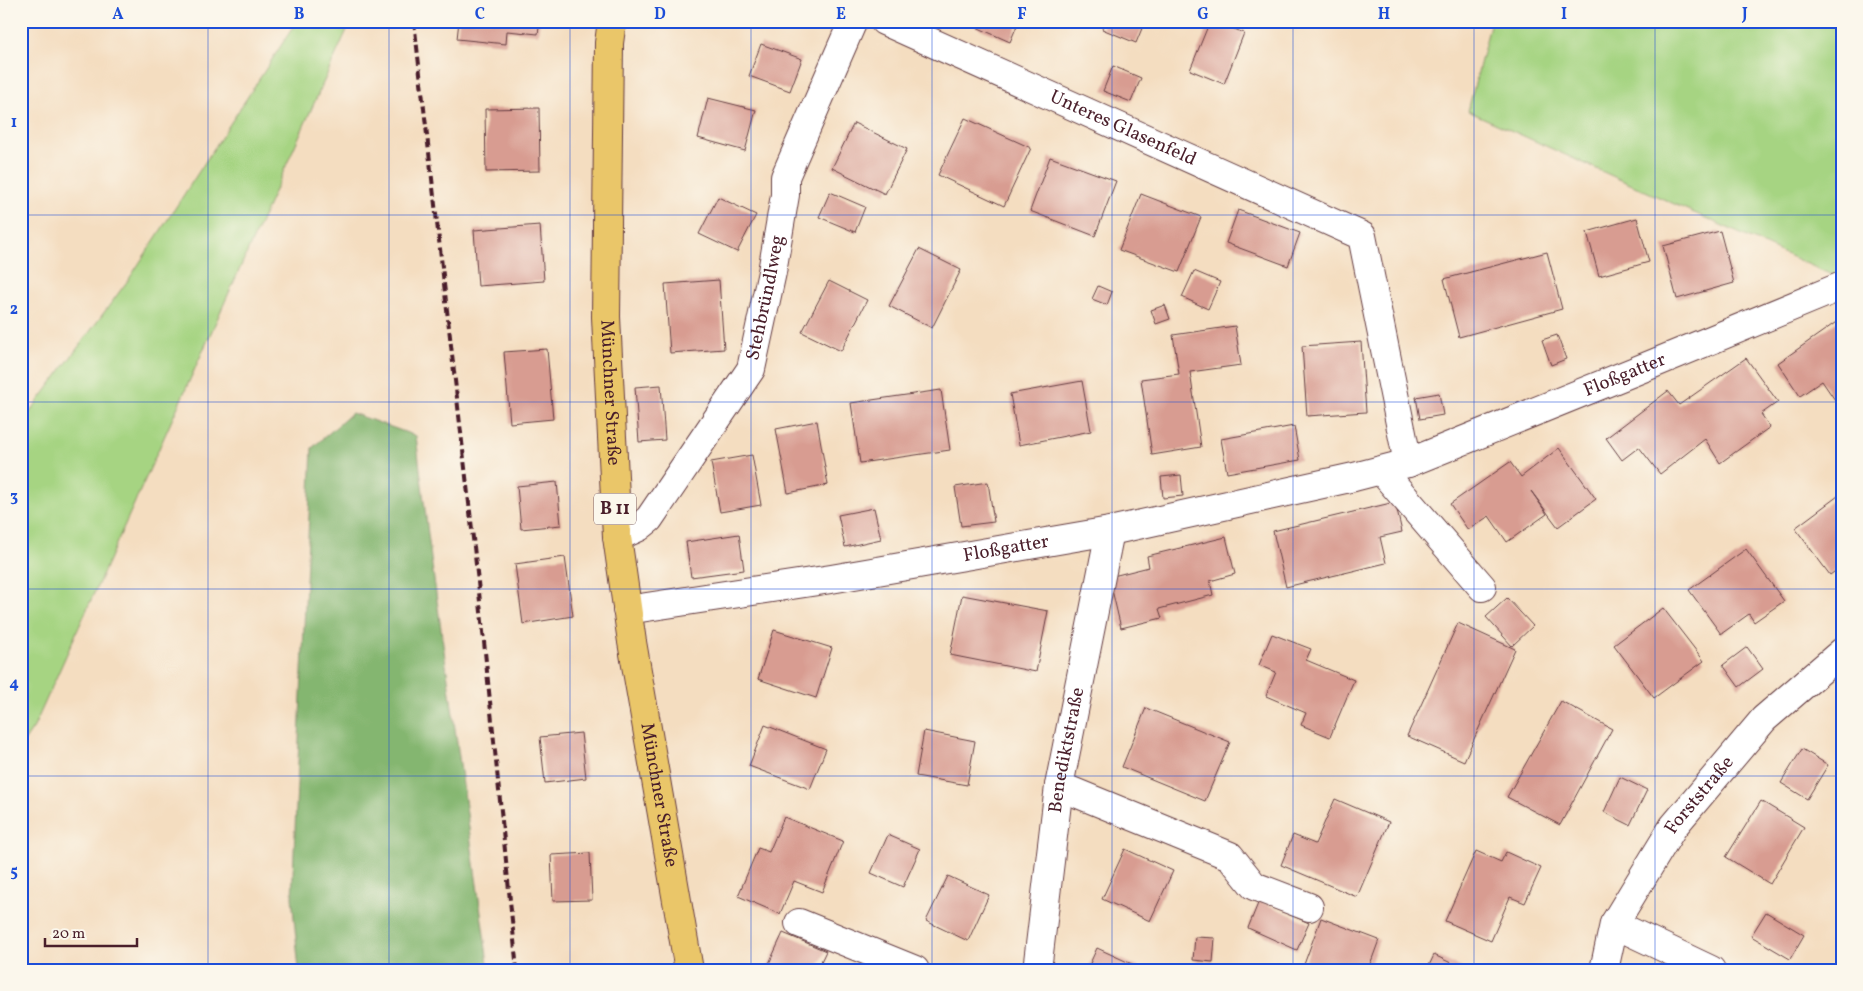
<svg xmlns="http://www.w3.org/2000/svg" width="1863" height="991" font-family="Vollkorn,serif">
	<rect width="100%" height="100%" fill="#fbf7ec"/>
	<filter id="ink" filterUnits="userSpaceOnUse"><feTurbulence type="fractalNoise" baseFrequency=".02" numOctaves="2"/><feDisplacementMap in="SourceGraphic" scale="10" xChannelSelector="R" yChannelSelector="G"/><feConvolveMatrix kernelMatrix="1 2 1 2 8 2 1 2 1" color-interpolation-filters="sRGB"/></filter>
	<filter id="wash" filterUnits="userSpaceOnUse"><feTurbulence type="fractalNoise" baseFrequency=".0096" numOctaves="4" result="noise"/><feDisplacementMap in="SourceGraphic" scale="20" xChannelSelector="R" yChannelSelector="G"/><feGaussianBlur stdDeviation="1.12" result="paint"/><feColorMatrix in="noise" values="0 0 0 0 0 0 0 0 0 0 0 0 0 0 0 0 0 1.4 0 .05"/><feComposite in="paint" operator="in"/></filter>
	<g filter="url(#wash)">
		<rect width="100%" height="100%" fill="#f4ddc0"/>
		<!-- green -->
		<path fill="#a6d482" stroke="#787a56" d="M297,21h54l-317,706 -13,19v-322l108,-145z
			M1491,21h351v253l-8,2 -366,-165z"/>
		<!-- forest -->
		<path fill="#84b670" stroke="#676a4e" d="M352,413l64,23 15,122 58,412h-190l-7,-73 20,-449z"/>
		<g id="blocks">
			<!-- building -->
			<path fill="#d89c91" d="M459,21h81l-2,13 -31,-3 -1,13 -49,-5z
				M963,21h56l-9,21z
				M1105,21h40l-9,22 -34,-14z
				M1210,21h5l29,12 -20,51 -34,-14z
				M761,44l41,15 -12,32 -41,-15z
				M1113,66l28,12 -10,24 -28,-11z
				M708,98l48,12 -11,41 -47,-13z
				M539,108l1,63 -54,1 -1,-63z
				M965,118l66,30 -27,58 -66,-31z
				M854,123l53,26 -22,45 -53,-26z
				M1050,157l66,24 -21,55 -65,-25z
				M830,192l35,15 -10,25 -36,-15z
				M1141,194l60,23 -22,55 -60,-22z
				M718,197l38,18 -19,37 -38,-18z
				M1238,210l62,23 -12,33 -62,-23z
				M1637,218l12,44 -50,14 -12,-44z
				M540,225l4,56 -66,5 -4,-56z
				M1720,231l14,52 -57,16 -14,-53z
				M919,249l42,21 -29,58 -43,-22z
				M1547,252l15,57 -103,28 -15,-58z
				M1194,271l26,11 -12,27 -26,-12z
				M719,280l5,69 -54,4 -5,-69z
				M829,281l38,19 -26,51 -39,-19z
				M1098,286l14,6 -5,13 -15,-6z
				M1165,305l5,14 -14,5 -5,-14z
				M1842,318v77l-7,5 -13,-19 -22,15 -22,-33z
				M1235,326l6,39 -51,7 11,75 -49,8 -11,-76 38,-5 -6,-39z
				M1557,335l9,24 -15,6 -9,-25z
				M1361,342l5,70 -59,4 -5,-70z
				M547,349l6,70 -43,4 -6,-71z
				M1746,358l32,44 -17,12 9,13 -50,36 -15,-24 -45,35 -21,-27 -17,13 -16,-22 62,-47 11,14z
				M1082,381l9,50 -72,14 -9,-51z
				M661,385l4,55 -26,2 -4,-55z
				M941,390l9,60 -90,13 -9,-60z
				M1439,393l4,22 -23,4 -4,-22z
				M817,421l11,64 -40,8 -12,-64z
				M1294,426l6,34 -73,13 -6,-34z
				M1559,448l37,51 -38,28 -27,-36 16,23 -40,28 -18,-26 -21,14 -18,-26 60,-42 11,15z
				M752,455l9,50 -41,7 -9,-50z
				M1181,475l2,21 -20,2 -2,-21z
				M557,482l4,43 -40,4 -4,-43z
				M988,482l6,40 -33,4 -6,-39z
				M1842,493v73l-12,9 -35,-47z
				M1395,502l7,30 -22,5 6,26 -100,24 -13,-56z
				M874,508l7,31 -36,8 -7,-32z
				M739,534l5,36 -53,7 -5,-35z
				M1226,537l9,37 -25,7 3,14 -54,14 3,9 -41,10 -12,-51 40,-10 -2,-11z
				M1746,549l38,52 -30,21 -5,-8 -28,20 -32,-44z
				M565,557l8,59 -50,8 -8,-60z
				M962,595l86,16 -12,61 -86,-17z
				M1507,598l26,28 -21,20 -26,-29z
				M1663,608l41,53 -50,37 -40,-53z
				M1458,623l57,26 -51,112 -57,-25z
				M774,630l58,18 -16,50 -58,-19z
				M1272,634l39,15 -5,11 48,20 -24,57 -29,-12 5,-12 -40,-17 10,-24 -17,-7z
				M1747,647l16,22 -24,18 -16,-22z
				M1561,701l51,28 -52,96 -53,-28z
				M1146,708l84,34 -25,59 -83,-34z
				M765,725l61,24 -16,40 -61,-23z
				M924,731l51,10 -8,44 -51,-9z
				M581,733l5,45 -41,5 -5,-46z
				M1802,749l26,16 -21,34 -26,-16z
				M1620,777l27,13 -17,35 -26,-13z
				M1335,799l54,23 -32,75 -76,-32 12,-30 22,9z
				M1761,801l43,26 -34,57 -44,-27z
				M784,817l59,24 -21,51 -28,-11 -14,33 -42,-18 20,-48 11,4z
				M888,835l32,14 -17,38 -32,-14z
				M1125,849l48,22 -23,50 -48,-22z
				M1476,851l25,11 5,-10 35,16 -16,35 -15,-6 -19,44 -46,-20z
				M590,853l2,47 -39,1 -2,-46z
				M948,876l41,19 -21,46 -42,-20z
				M1259,901l50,22 -12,27 -49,-22z
				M1766,912l38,23 -14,24 -39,-23z
				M1321,918l58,22 -11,30h-66z
				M783,933l43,18 -9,19h-51z
				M1195,937l20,1 -2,24 -20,-2z
				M1097,948l48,22h-58z
				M1434,955l32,15h-39z
				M1838,958l4,1v11h-8z"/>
		</g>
	</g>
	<g filter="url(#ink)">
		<use href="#blocks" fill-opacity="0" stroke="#643c41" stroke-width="1"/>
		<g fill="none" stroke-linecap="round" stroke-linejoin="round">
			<defs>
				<g id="minor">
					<path id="s1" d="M884,21l478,215 46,227"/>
					<path d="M1381,470l101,117"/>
					<path id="s2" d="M617,537l22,-10 10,-8 102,-150 21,-97 13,-77v-18l68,-156"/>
					<path id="s3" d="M627,610l204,-31 279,-48 244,-54 54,-14 247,-100 187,-77"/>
					<path d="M1059,786l171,70 24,30 55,21"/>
					<path d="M799,923l116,47"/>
					<path d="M1614,924l97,46"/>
					<path id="s4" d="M1037,970l22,-184 51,-255"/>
					<path id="s5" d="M1604,970l10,-46 59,-97 91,-108 78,-67"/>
				</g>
				<g id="major">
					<path id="s6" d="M612,21l-3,22 -3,274 11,220 15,105 57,328"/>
				</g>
			</defs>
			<!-- minor casing -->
			<use href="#minor" stroke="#643c41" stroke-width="30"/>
			<!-- major casing -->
			<use href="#major" stroke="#643c41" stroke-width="30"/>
			<!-- minor -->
			<use href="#minor" stroke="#fff" stroke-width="28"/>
			<!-- major -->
			<use href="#major" stroke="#eac669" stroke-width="28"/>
			<!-- rail -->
			<path stroke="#4a1f2b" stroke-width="4" stroke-dasharray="8 4" stroke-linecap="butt" d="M414,21l64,561 39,388"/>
		</g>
	</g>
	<!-- grid -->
	<path fill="none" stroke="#1d4ed8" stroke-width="1" stroke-opacity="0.55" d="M208,21v949M389,21v949M570,21v949M751,21v949M932,21v949M1112,21v949M1293,21v949M1474,21v949M1655,21v949M21,215h1821M21,402h1821M21,589h1821M21,776h1821"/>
	<g text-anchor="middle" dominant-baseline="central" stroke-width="4" stroke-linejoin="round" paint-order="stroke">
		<!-- shield labels -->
		<rect fill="#fbf7ec" stroke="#7f6065" stroke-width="1" x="594" y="493.5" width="42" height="31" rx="4"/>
		<g font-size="18" font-weight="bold" fill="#4a1f2b">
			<text x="615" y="509">B 11</text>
		</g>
		<!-- street labels -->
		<g font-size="19" fill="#4a1f2b" stroke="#fbf7ec">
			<text stroke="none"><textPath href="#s1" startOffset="262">Unteres Glasenfeld</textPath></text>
			<text stroke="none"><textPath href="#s2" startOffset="291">Stehbründlweg</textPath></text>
			<text stroke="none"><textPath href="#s3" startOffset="1029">Floßgatter</textPath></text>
			<text stroke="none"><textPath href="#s6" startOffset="372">Münchner Straße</textPath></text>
			<text stroke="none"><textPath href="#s3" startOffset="384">Floßgatter</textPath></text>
			<text stroke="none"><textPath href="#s4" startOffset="222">Benediktstraße</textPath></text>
			<text stroke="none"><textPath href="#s6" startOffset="778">Münchner Straße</textPath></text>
			<text stroke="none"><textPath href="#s5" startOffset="202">Forststraße</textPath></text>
		</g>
	</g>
	<!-- margin -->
	<rect width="1863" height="991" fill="none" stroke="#fbf7ec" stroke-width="55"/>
	<!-- scale -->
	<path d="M45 938v8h92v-8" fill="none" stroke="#4a1f2b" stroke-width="2.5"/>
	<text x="52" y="938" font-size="15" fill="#4a1f2b" stroke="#fbf7ec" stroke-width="4" paint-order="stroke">20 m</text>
	<rect x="28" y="28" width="1808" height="936" fill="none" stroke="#1d4ed8" stroke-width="2"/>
	<g font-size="16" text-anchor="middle" font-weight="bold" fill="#1d4ed8">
		<text x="118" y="19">A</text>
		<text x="299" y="19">B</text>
		<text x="480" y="19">C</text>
		<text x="660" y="19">D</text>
		<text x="841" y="19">E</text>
		<text x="1022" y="19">F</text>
		<text x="1203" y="19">G</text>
		<text x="1384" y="19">H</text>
		<text x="1564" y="19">I</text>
		<text x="1745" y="19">J</text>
		<text x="14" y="127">1</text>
		<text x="14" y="314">2</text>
		<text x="14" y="501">3</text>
		<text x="14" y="688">4</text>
		<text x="14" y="876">5</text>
	</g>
</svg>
